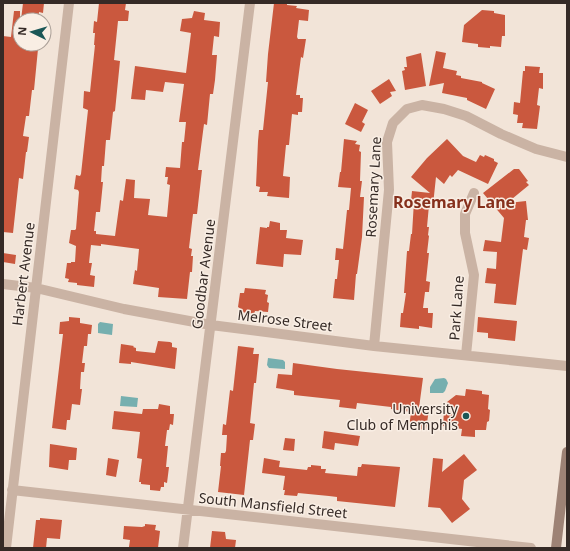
<svg xmlns="http://www.w3.org/2000/svg" width="570" height="551" font-family="'Noto Sans',sans-serif">
	<rect width="100%" height="100%" fill="#f2e4d8"/>
	<!-- water -->
	<path fill="#76afaf" d="M100,322l13,2 -1,11 -14,-2v-9z
		M268,358l15,2 2,2v7l-16,-1 -2,-3z
		M444,378l2,1 2,4 -3,8 -2,2h-13v-6l5,-8z
		M121,396l17,2 -1,9 -17,-1z"/>
	<!-- building -->
	<path fill="#ca583e" d="M23,3h21l-1,10 -4,-1 -1,8h-17z
		M99,3h27l-1,7 4,1 -1,10h-10l-4,39 6,1 -5,50 -2,1 -3,28h-4l-2,26h-2l-1,16h2l-3,30h-4l-2,19h2v3l19,2 5,-36 3,1 3,-22 9,1 -1,18 16,1 -2,16 19,2 3,-32 -3,-1 1,-7h-3l1,-10 14,1 2,-26h2l2,-20h-7l5,-38 -19,-2 -2,10 -17,-2 -1,10 -14,-1 4,-33 51,7 5,-40 -11,-2 2,-12 10,-1 2,-7 11,2 -1,7 16,2 -1,15 -5,-1 -2,19h5l-2,25 -2,14h-3l-3,31 -3,-1 -6,46h4l-5,44h-4l-4,34 3,1 -1,7h2l-1,16h-2l-3,27 -29,-2 1,-9 -26,-4 2,-14 2,1 2,-22 -38,-5v2l-10,-1 -2,18h3l-2,12 5,1 -1,11 -17,-2v-2l-9,-1 1,-3 -4,-1 2,-15h4v-1h4l1,-16 -7,-3 2,-13h4l1,-1 3,-37 -1,-2 -4,-1 2,-14 4,1 1,-2 7,-64 -5,-2 1,-17 6,1 5,-47h-1l1,-12h-2l1,-12 3,1z
		M274,3h13v2l10,1 -1,2 13,2 -1,11 -9,-1 -2,17 1,2h8l-3,19 -2,-1 -5,38h4v3h3l-1,14h-4v3l-6,-1 -3,31h-3l-3,31 7,1 -1,21 -22,-2 1,-4h-9l1,-5 -4,-1 2,-45 1,-11h4l5,-48h-2l2,-28z
		M482,10l12,1v2l11,2v21h-3l-1,11 -11,-1v2l-12,-1v-3l-16,-2 2,-17z
		M14,11h6v34l15,2v2h3l-4,41h-2l-3,26h-3l-3,20 6,1 -2,15h-1l-3,27 -4,-1 -6,55 -10,-1v-196l8,1z
		M436,51l10,2 -3,15 14,3 -1,4 5,1v2l21,4v1l13,6 -9,20 -19,-9v-2l-25,-5 2,-10 -15,3z
		M421,53l5,33 -21,4 -3,-19 3,-1 -1,-3h3l-1,-10z
		M525,66l15,1 -1,6h4v16l-4,-1 -2,17 3,1 -3,23 -15,-1 1,-5h-6l1,-8 -5,-1 1,-12 6,1 3,-32h2z
		M389,79l7,12 -6,1 2,4 -12,8 -9,-13z
		M355,103l13,7 -6,12 3,2 -4,8 -16,-8z
		M344,139l13,2 -2,3 5,1 -1,6 2,1 -1,29h2l-2,16h4l-2,40 -5,37h-1l-2,26 -21,-2 2,-19h2l2,-19h-4l1,-12 7,1 4,-39h2l2,-22 -13,-1 2,-15h1z
		M447,139l16,17 13,6 4,-7 4,2 1,-2 9,4v2l4,2 -10,21 -30,-14 -6,7 -2,-2 -6,9 -8,-7 -3,28h-4l-2,22h2l-1,8 1,1 -2,17h2l-3,28 4,1 -1,10h-4l-2,16h5v5h5l-1,15 -13,-2v3l-19,-2 1,-14h2l3,-20h-2l3,-42h2l2,-17h1l2,-33h-3l1,-10 18,2 -19,-16 16,-19z
		M514,169h5l9,12 -2,1 3,3 -22,18 19,-2 2,19h-2l-2,17 5,1 -2,12 -4,-1 -7,56 -22,-2 2,-19 -11,-1 2,-15 9,1 1,-17 -14,-1 2,-11 16,2 3,-24 -21,-25z
		M270,221l10,2v7h7l-1,8 17,2 -2,15 -17,-1 -1,13 -27,-3 4,-37 7,1v-1h2z
		M3,253l13,2 -1,9 -12,-2z
		M245,288l21,2 -1,4 3,1 -1,7 2,1 -1,9 -13,-1 -1,3 -13,-2v-3l-3,-2 2,-14h4z
		M69,317l11,1v5l12,2 -1,9h-3l-1,12h-3l-2,17h3l-1,9h-3l-1,17h2l-2,16 -8,-1 -2,16h-3l-1,10 -14,-2 11,-94h-4l1,-12 9,-1z
		M478,317l39,4 -2,20 -27,-3v-5l-11,-1z
		M158,341l12,1 2,1v4l5,1 -2,21 -44,-7v2l-12,-1 2,-19 13,2 -1,1 3,1v3l19,2z
		M238,346l16,2 -1,6h6l-3,29h-2l-4,40 5,1 -2,16h-3l-6,55 -26,-3 3,-26h-1l1,-13h4l1,-2 1,-16h-5l1,-11 3,1 4,-35 3,1z
		M293,363l44,6 86,9 -4,30 10,1 -3,21 -17,-2 2,-16 -20,-3v-2l-34,-4 -1,6 -17,-2 1,-7 -46,-5v-4l-18,-3 2,-14 14,1z
		M466,389l16,2v3l7,1 -1,14 2,1 -1,11 -2,1 -1,8h-11v7l-14,-1 1,-7 -19,-3 1,-15 10,1 -7,-10 9,-7 9,1z
		M159,404l11,2v8h4l-1,11 -3,-1 -1,6h-2l-2,16h3l-2,21h3l-2,16 -3,-1v5h-3l-1,4 -10,-1v-5l-9,-1v-2h-2l3,-23 -5,-1 3,-26 -28,-3 2,-18 28,3 1,-5h15z
		M324,431l36,5 -2,10 -23,-3 -1,7 -12,-2z
		M285,438l10,1 -1,12 -11,-1z
		M50,444l27,4 -1,12h-7l-1,10 -19,-3z
		M464,454l13,16 -13,10 -2,19 8,10 -18,14 -12,-15 -12,-1 5,-49 10,1 -1,13z
		M108,458l11,2 -3,17 -10,-2z
		M264,458l16,3 -1,6 28,3 1,-3h3v-2l10,1v3h5l-1,4 32,3 1,-9h3l1,-3 38,3 -5,40 -58,-6v-4l-8,-1 -31,-3 -1,3 -13,-1 1,-5h-2l2,-14 -23,-3z
		M40,518l22,2 -2,19 -13,-1 -1,10h-13l3,-28h4z
		M145,524l11,1 -1,5 5,1 -2,17 -29,-1 1,-7 -7,-1 1,-13 18,1 3,-1z
		M212,531l13,1 1,7 10,1 -1,8h-25z"/>
	<g fill="none" stroke-linecap="round" stroke-linejoin="round">
		<!-- minor -->
		<path stroke="#cab3a4" stroke-width="10" d="M3,284l33,4 88,21 87,16 163,21 193,20
			M374,346l15,-156 -2,-48 6,-19 14,-14 15,-4 22,4 22,7 35,18 35,15 31,8
			M466,355l8,-80 -9,-42v-19l9,-21
			M12,490l519,58
			M6,548l63,-545
			M183,548l67,-545"/>
		<!-- secondary -->
		<path stroke="#9d8275" stroke-width="10" d="M556,548l11,-96"/>
	</g>
	<!-- markers -->
	<circle fill="#1a5757" stroke="#f9eee4" stroke-width="1.5" cx="466" cy="416" r="4"/>
	<g text-anchor="middle" dominant-baseline="central" stroke-width="3" stroke-linejoin="round" paint-order="stroke">
		<!-- street labels -->
		<g font-size="14" fill="#352a26" stroke="#f9eee4">
			<text transform="translate(373 187) rotate(-87)">Rosemary Lane</text>
			<text transform="translate(23 274) rotate(-83)">Harbert Avenue</text>
			<text transform="translate(203 274) rotate(-83)">Goodbar Avenue</text>
			<text transform="translate(456 308) rotate(-86)">Park Lane</text>
			<text transform="translate(285 320) rotate(7)">Melrose Street</text>
			<text transform="translate(273 505) rotate(6)">South Mansfield Street</text>
		</g>
		<!-- poi labels -->
		<g font-size="14" fill="#352a26" stroke="#f9eee4" text-anchor="end">
			<text x="458" y="408">University<tspan x="458" dy="16">Club of Memphis</tspan></text>
		</g>
		<!-- quarter labels -->
		<g font-size="16" font-weight="bold" fill="#86301c" stroke="#f9eee4">
			<text x="454" y="202">Rosemary Lane</text>
		</g>
	</g>
	<!-- border -->
	<rect width="570" height="551" fill="none" stroke="#352a26" stroke-width="8"/>
	<!-- north arrow -->
	<g transform="translate(32 32) rotate(275)"><circle r="19" fill="#f9eee4" stroke="#aba098"/>
	<path d="M0-3L7 15L0 10L-7 15Z" fill="#1a5757"/>
	<text y="-6" font-size="11" font-weight="bold" text-anchor="middle" fill="#352a26">N</text>
	</g>
</svg>
